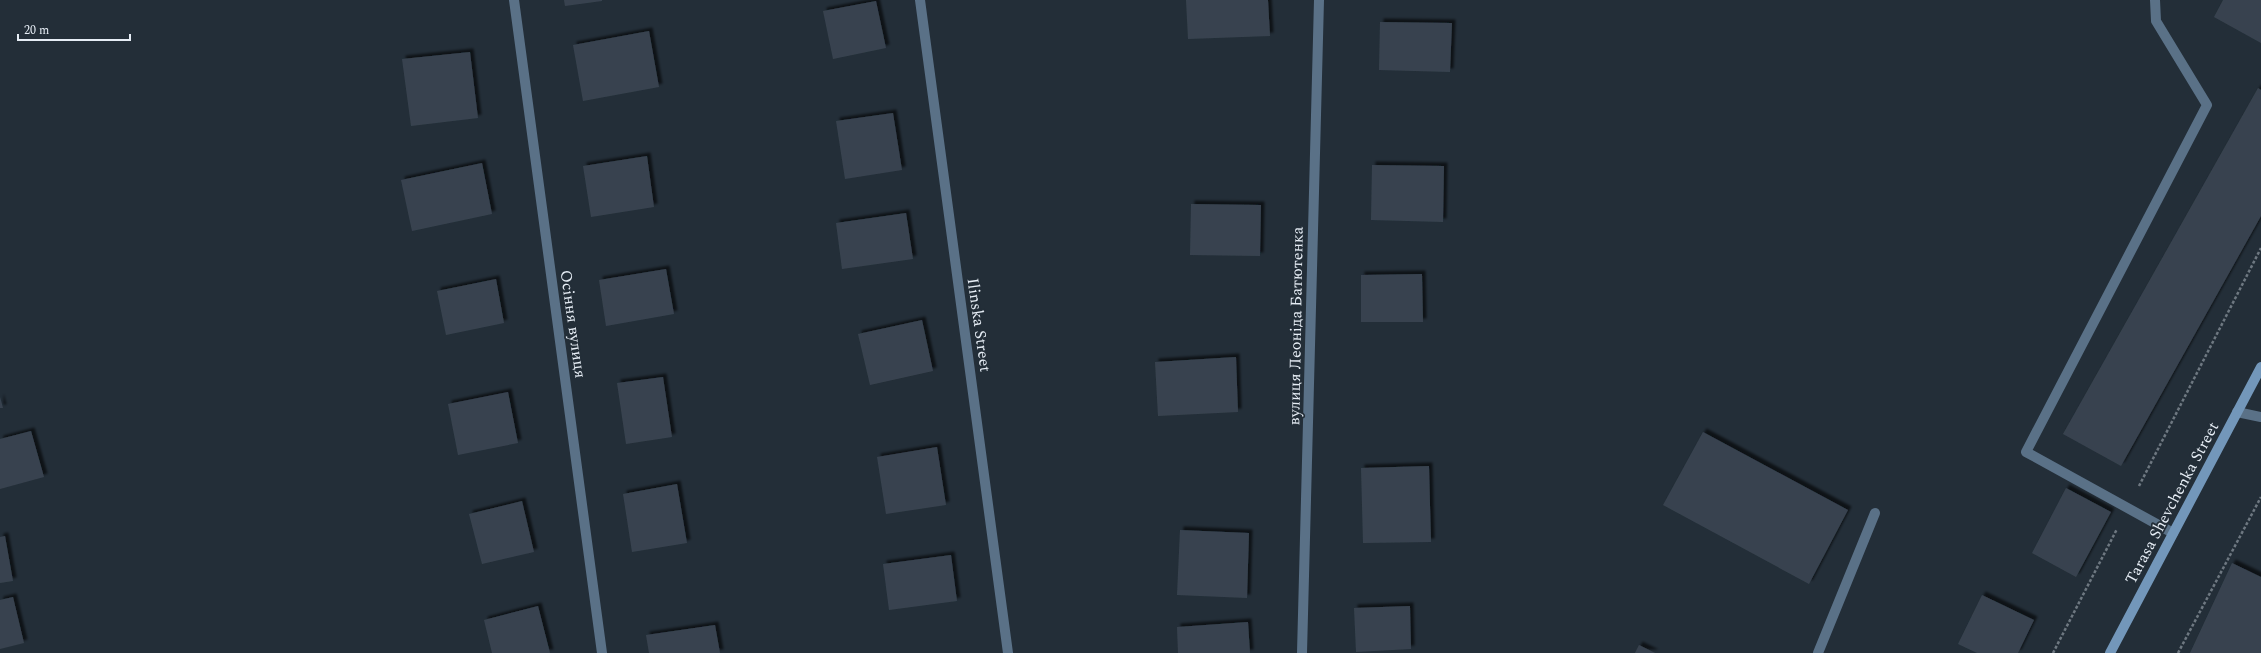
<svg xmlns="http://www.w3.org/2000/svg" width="2261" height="653" font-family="Spectral,serif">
	<defs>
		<filter id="shadow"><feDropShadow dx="3.5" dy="-3.5" stdDeviation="1" flood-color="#0009"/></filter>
	</defs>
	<rect width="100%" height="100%" fill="#232e38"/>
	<!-- building -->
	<path fill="#38434f" filter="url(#shadow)" d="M564,0h38v1l-37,5z
		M1186,0h82l2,36 -82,3z
		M2223,0h38v43l-47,-26z
		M876,1l10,47 -53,11 -10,-48z
		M1380,22l72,1 -2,49 -71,-2z
		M649,31l10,56 -76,14 -10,-56z
		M470,52l8,66 -67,8 -9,-67z
		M2258,88l3,2v126l-140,250 -58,-32z
		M893,113l9,57 -57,9 -9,-58z
		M647,156l7,51 -63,10 -8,-51z
		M482,163l10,51 -80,17 -11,-51z
		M1372,165l72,1 -1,56 -72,-2z
		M1191,204l70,1 -1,51 -70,-1z
		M906,213l7,46 -71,10 -6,-46z
		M666,269l8,45 -68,12 -7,-46z
		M1422,274l1,48h-62v-47z
		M496,279l8,44 -58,12 -9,-44z
		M922,320l11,51 -63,14 -12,-51z
		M1236,357l2,55 -80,4 -3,-54z
		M663,377l9,60 -46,7 -9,-61z
		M508,392l10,51 -60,12 -10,-51z
		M0,397l3,11h-3z
		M31,431l13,46 -44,12v-50z
		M1703,432l145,78 -39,74 -146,-79z
		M937,447l9,58 -60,9 -9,-57z
		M1429,466l2,76 -68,1 -2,-75z
		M677,484l10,59 -55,9 -9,-58z
		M2066,488l45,24 -35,65 -44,-24z
		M522,501l12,51 -52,12 -13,-50z
		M1180,530l69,3 -2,65 -70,-3z
		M5,536l8,45 -13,2v-46z
		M951,555l6,46 -68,9 -6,-46z
		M2232,563l29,14v76h-71z
		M1982,595l52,25 -16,33h-41l-19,-9z
		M13,597l11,46 -24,6v-49z
		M538,606l12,47h-58l-8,-33z
		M1410,606l1,43 -55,3 -2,-44z
		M1248,622l2,31h-72l-1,-26z
		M715,625l5,28h-71l-3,-18z
		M1639,645l16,8h-20z"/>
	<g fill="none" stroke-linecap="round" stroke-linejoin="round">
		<!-- path -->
		<path stroke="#6e7881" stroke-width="2.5" stroke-dasharray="3 2" stroke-linecap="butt" d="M2139,486l122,-238
			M2053,653l64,-124
			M2178,653l83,-156"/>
		<!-- lane -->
		<path stroke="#5a7187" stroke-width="10" d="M2155,0l1,21 51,84 -181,347 147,81
			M2237,412l24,5
			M1818,653l57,-140"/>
		<!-- street -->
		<path stroke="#5a7187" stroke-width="10" d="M514,0l88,653
			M920,0l88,653
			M1302,653l17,-653"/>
		<!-- secondary -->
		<path stroke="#7397ba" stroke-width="10" d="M2110,653l151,-286"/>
	</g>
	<g text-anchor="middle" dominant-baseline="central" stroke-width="3.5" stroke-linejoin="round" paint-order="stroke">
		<!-- street labels -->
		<g font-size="16" fill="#e6edf5" stroke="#232e38">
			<text transform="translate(573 324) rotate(82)">Осіння вулиця</text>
			<text transform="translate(979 325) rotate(82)">Ilinska Street</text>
			<text transform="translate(1296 326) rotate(-89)">вулиця Леоніда Батютенка</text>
			<text transform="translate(2172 503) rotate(-62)">Tarasa Shevchenka Street</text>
		</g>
	</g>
	<!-- scale -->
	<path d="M18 34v6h112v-6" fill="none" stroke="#e6edf5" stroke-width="2"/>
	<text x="24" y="34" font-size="12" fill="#e6edf5" stroke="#232e38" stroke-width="3" paint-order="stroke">20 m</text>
</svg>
